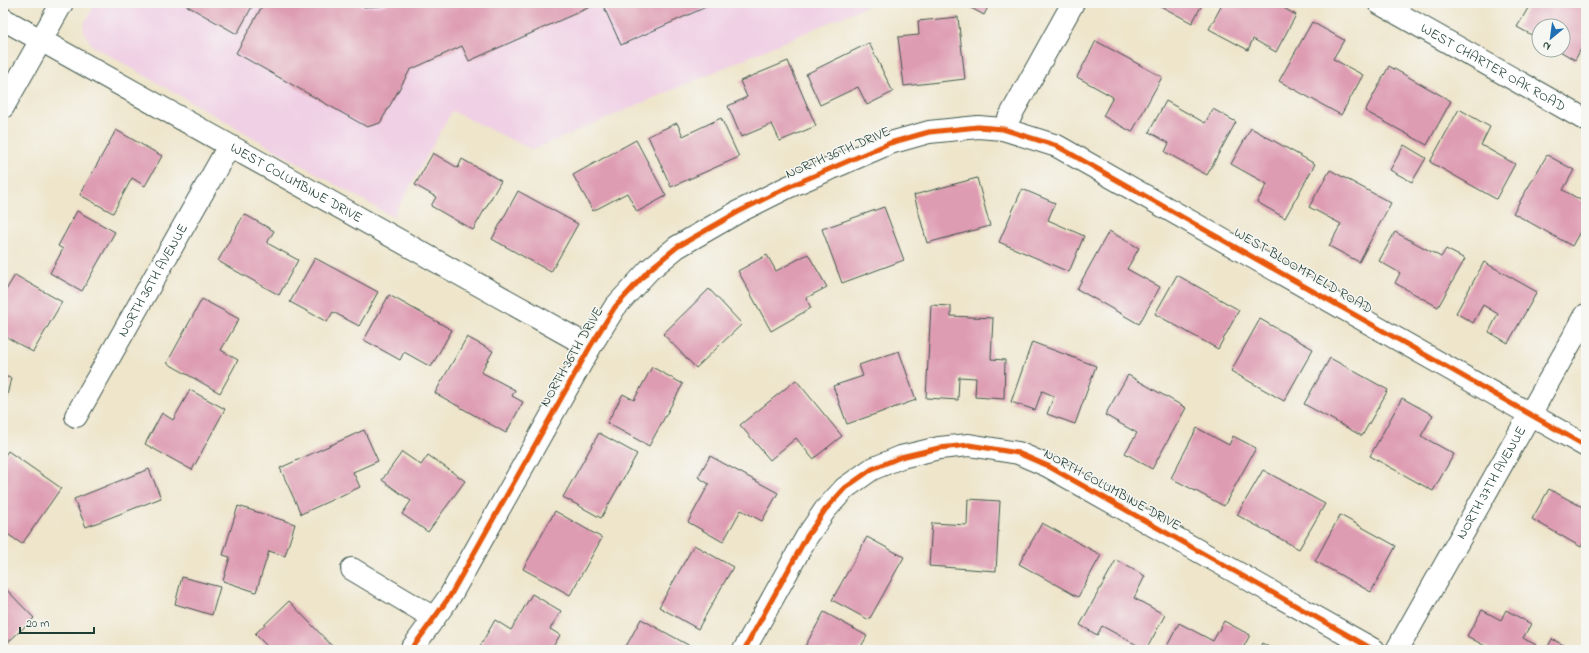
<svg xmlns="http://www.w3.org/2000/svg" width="1589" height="653" font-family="'Indie Flower',sans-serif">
	<rect width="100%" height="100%" fill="#f6f6f2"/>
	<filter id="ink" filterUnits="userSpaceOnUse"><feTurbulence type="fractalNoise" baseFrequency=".025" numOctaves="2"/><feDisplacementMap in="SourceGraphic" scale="8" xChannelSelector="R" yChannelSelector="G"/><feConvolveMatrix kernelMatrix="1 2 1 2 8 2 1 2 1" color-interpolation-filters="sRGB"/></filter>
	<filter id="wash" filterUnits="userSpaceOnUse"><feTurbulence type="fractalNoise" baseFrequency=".012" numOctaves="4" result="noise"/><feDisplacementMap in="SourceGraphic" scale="16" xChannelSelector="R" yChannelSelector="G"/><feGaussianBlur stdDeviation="0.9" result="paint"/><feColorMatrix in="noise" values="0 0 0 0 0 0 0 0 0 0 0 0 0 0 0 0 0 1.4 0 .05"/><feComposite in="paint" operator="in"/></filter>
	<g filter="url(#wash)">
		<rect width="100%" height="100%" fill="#eee5cb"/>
		<!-- built -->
		<path fill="#f0d0e5" d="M96,3h778l-341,147 -81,-39 -59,106 -300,-171 -9,-13v-9z"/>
		<g id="blocks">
			<!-- building -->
			<path fill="#de9cb2" d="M182,3h72l-17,31z
				M264,3h93l7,4 17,-1 8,-3h210l-130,58 -7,-15 -52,24 -30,53 -13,4 -131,-74z
				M602,3h113l-94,42z
				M962,3h28l-6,12z
				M1155,3h48l-11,20z
				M1223,3h52l21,12 -20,37 -23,-13 -5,11 -39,-21z
				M1531,3h55v37l-11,20 -17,-10h5v-24h-24v13l-22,-12z
				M958,17l7,62 -61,7 -6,-49 21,-2 -1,-14z
				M1312,22l32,18 -11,19 30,16 -22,40 -62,-34z
				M1096,41l66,36 -30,55 -29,-16 10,-19 -36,-20z
				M869,43l24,49 -26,13 -9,-18 -38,18 -14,-31z
				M788,61l28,65 -36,15 -8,-17 -31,13 -13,-31 19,-9 -7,-16z
				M1389,66l62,35 -24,44 -62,-34z
				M1166,101l39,22 8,-14 23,13 -29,53 -42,-23 4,-9 -20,-11z
				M1459,109l31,18 -9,18 34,19 -19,35 -66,-37z
				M721,118l18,39 -68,30 -23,-51 29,-13 6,13z
				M1251,128l64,36 -30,54 -28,-16 10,-18 -36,-20z
				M116,130l46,26 -17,30 -13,-8 -19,35 -33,-18z
				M636,140l30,56 -29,16 -10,-19 -34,18 -20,-36z
				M1404,145l22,13 -14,24 -22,-12z
				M433,153l25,15 4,-9 39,22 -28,49 -42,-24 5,-9 -21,-12z
				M1547,155l27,15 -11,20 23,13v18l-14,25 -59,-33z
				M1330,170l61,33 -32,59 -30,-16 12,-22 -32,-17z
				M977,178l13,48 -63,17 -13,-48z
				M1022,189l33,14 -7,17 36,16 -15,36 -70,-30z
				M518,191l60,33 -27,48 -59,-33z
				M884,207l20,53 -62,23 -20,-54z
				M77,211l38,21 -33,59 -32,-18 13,-24 -5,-3z
				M244,214l30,17 -7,12 31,17 -19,35 -61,-34z
				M1109,231l30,17 -12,21 33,18 -21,37 -62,-35z
				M1395,232l46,25 5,-8 19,10 -27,48 -43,-24 5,-10 -21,-12z
				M808,254l19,33 -21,11 5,10 -40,23 -33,-60 29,-16 9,16z
				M315,258l63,34 -19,34 -26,-14 -6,10 -37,-20z
				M1484,262l53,30 -29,51 -19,-11 9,-18 -15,-9 -10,18 -17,-10z
				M15,275l47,27 -29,50 -30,-17v-20l5,-9 -5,-2v-9z
				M1177,275l62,35 -21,39 -63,-35z
				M709,289l33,35 -46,44 -33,-34z
				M389,295l63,35 -21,37 -27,-15 -4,8 -36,-20z
				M202,299l37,20 -18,31 17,10 -18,33 -53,-30z
				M931,305l20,1v10l42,2 -2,41 14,1 -1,39 -29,-2 1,-19 -17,-1 -1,23 -32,-2z
				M1260,319l53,30 -29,52 -53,-30z
				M467,337l26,14 -12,21 34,18 -3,6 11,6 -17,31 -71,-40z
				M1032,342l64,24 -21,58 -28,-10 7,-18 -12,-5 -7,19 -24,-8z
				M899,351l17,49 -69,24 -14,-38 30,-10 -4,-11z
				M1330,358l58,32 -26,46 -58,-32z
				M652,367l31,17 -34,62 -42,-23 16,-29 11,6z
				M1128,375l58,33 -34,61 -27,-16 12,-20 -32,-18z
				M3,376l8,2 -6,26h-2z
				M796,380l46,56 -29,23 -17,-21 -26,22 -30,-35z
				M190,390l35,19 -33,61 -47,-26 17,-31 11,7z
				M1402,398l31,17 -12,21 33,18 -21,37 -63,-35z
				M1197,428l32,17 4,-9 23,12 -32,58 -53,-28z
				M364,430l14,31 -25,11 7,15 -59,27 -21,-46z
				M599,433l38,21 -36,64 -38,-21z
				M8,451l53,37 -39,56 -19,-13v-73z
				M402,452l19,13 7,-10 37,26 -37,51 -26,-18 9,-13 -29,-21z
				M710,456l68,37 -16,28 -21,-11 -18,32 -35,-20 21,-38 -11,-7z
				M149,469l12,29 -75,29 -12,-28z
				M1263,470l62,34 -26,45 -62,-34z
				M1549,489l37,20v29l-5,9 -49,-28z
				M968,499l32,2 -4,70 -67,-5 3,-43 35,2z
				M238,506l57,18 -10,32 -16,-5 -13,41 -33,-11 7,-24 -7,-2z
				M555,511l47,27 -32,57 -47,-26z
				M1340,515l56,31 -25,46 -56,-31z
				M1042,523l59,32 -23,42 -59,-33z
				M867,537l37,20 -35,63 -37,-20z
				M694,545l39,22 -35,62 -39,-22z
				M1116,560l29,16 -11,22 31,17 -19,35 -44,-24 -5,9 -17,-10z
				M182,577l38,10 -8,28 -37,-11z
				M3,586l31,32 -31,29z
				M532,594l29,17 -11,18 10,6 -9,15h-64l-7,-4 15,-26 16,10z
				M289,601l44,46 -3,3h-59l-16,-16z
				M1482,610l19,10 5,-10 25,14 -8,14 13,7 -2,5h-42l-25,-14z
				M824,612l43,24 -8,14h-56z
				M641,619l49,27 -3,4h-63z
				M1224,621l26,14 -8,15h-77l14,-27 34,18z
				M1552,639l21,11h-27z
				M1262,643l12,7h-15z"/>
		</g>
	</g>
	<g filter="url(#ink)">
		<use href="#blocks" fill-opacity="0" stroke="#3e564b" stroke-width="1"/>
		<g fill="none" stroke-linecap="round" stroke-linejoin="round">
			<defs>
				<g id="minor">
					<path id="s1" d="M1379,3l207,117"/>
					<path id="s2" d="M3,19l587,328"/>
					<path d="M1003,129l70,-126"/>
					<path id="s3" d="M76,416l153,-270"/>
					<path d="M352,569l82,49"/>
					<path d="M411,650l39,-54 140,-249 25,-40 34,-37 28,-23 61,-35 50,-25 102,-44 39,-11 49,-5 25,2 54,17 529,300"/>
					<path d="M744,650l62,-112 19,-28 20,-22 27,-19 29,-12 38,-9 30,-3 49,8 30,13 326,184"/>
					<path id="s4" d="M1397,650l189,-335"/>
				</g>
				<path id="major" d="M3,107l59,-104"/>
			</defs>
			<!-- minor casing -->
			<use href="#minor" stroke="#3e564b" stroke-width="24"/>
			<!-- major casing -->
			<use href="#major" stroke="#3e564b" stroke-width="24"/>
			<!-- minor -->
			<use href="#minor" stroke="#fff" stroke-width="22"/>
			<!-- major -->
			<use href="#major" stroke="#fff" stroke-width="22"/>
			<defs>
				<path id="cycleway" d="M411,650l39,-54 140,-249 25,-40 34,-37 28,-23 61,-35 50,-25 102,-44 39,-11 49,-5 25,2 54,17 529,300
					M744,650l62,-112 19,-28 20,-22 27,-19 29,-12 38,-9 30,-3 49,8 30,13 326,184"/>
			</defs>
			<!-- cycleway casing -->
			<use href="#cycleway" stroke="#f6f6f2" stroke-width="8"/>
			<!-- cycleway -->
			<use href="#cycleway" stroke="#e8590c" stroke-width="5"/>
		</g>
	</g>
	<g text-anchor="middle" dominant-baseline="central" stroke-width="3" stroke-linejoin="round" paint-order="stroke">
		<!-- street labels -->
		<g font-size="14" fill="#1f3d34" stroke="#f6f6f2">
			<text stroke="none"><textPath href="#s1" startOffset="131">WEST CHARTER OAK ROAD</textPath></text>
			<text transform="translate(838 153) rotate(-23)">NORTH 36TH DRIVE</text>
			<text stroke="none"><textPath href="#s2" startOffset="336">WEST COLUMBINE DRIVE</textPath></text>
			<text transform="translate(1303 271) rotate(30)">WEST BLOOMFIELD ROAD</text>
			<text stroke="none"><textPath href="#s3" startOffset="156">NORTH 36TH AVENUE</textPath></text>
			<text transform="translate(572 357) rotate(-60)">NORTH 36TH DRIVE</text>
			<text stroke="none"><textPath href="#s4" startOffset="192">NORTH 37TH AVENUE</textPath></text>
			<text transform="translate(1112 490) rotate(29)">NORTH COLUMBINE DRIVE</text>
		</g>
	</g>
	<!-- margin -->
	<rect width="1589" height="653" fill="none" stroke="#f6f6f2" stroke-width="16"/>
	<!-- north arrow -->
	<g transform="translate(1551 38) rotate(209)"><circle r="19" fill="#f6f6f2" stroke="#a0aca6"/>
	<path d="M0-3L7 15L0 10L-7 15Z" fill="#1f6fb2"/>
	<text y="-6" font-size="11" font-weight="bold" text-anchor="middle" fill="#1f3d34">N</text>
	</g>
	<!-- scale -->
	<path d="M20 627v6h74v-6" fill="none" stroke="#1f3d34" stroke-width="2"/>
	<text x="26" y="627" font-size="12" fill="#1f3d34" stroke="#f6f6f2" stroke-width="3" paint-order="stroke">20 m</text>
</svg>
